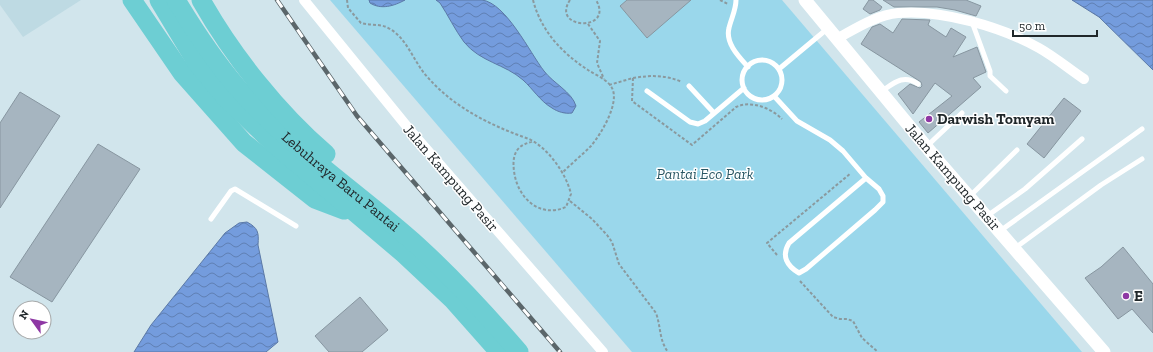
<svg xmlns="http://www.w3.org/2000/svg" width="1153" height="352" font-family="'Zilla Slab',serif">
	<defs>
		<pattern id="water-waves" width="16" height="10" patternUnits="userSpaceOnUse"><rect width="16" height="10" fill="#749cdd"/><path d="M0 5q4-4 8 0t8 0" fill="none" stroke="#5f7fb3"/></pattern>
	</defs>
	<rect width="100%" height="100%" fill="#d1e5ec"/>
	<!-- built -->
	<path fill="#bedae3" d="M0,0h81l-58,37 -23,-32z"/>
	<!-- park -->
	<path fill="#9ad7eb" d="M330,0h452l300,352h-450z"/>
	<!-- water -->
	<path fill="url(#water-waves)" stroke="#5b79a7" d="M369,0h36c-11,6 -24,10 -35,3z
		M436,0c15,0 32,0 46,0 24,3 48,53 62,71 9,12 28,21 32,35l-4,7c-7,1 -14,-1 -20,-5 -12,-7 -19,-19 -29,-28 -18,-16 -43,-18 -59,-38 -9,-12 -16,-27 -24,-39z
		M1072,0h81v70l-54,-53z
		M247,222c11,6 12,10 11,23l20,97 -12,10h-132l17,-27 74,-92 14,-10z"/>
	<!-- building -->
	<path fill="#a6b5c0" stroke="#8796a0" d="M627,0h64l-44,38 -27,-32z
		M869,0h4l9,7 -2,3 -10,4 -7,-5z
		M883,0h83l15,6 -5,10 -21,-6 -18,-3h-43z
		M902,19l28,1 -2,5 18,12 5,-9 15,9 -13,20 24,-10 9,25 -13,6 8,9 -53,46 -9,-11 33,-26 -17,-13 -22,31 -15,-20 12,-10 10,4 2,-2 -1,-4 -60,-38 11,-17 8,-3 13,9z
		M20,92l40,24 -60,92v-85z
		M1064,98l17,13 -37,47 -17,-14z
		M98,144l42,25 -88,133 -42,-25z
		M1123,247l30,37v49l-21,-24 -14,10 -33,-41 16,-11z
		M360,297l28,33 -26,22h-33l-14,-16z"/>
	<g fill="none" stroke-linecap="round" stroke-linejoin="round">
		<!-- path -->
		<path stroke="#8a999e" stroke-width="2" stroke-dasharray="3 2" stroke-linecap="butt" d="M347,0l1,8 13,15c10,3 20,0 29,6 16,9 23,30 34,44 27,33 65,52 105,66 19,9 37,34 42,55l-5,13c-27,12 -49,-10 -52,-36 -1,-8 -1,-17 5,-23 4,-4 9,-5 15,-7
			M533,0c8,31 29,53 55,70 8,5 20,10 24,18 8,15 -11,46 -21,58 -9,9 -20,18 -29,27
			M570,0c-20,30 45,32 26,0
			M720,0l8,4
			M588,24l12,17 -3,22 7,16
			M633,78c18,-3 33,-3 49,4
			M609,85l24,-7 -1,23 60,44 44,-38c15,-7 35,1 46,12
			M570,201l22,18 15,16 5,7 7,22 37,49c5,14 3,27 12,39
			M777,255l-10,-12 84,-70
			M800,281l33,36 7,2h7l6,2 9,17 16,14"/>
		<!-- service -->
		<path stroke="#fff" stroke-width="5" d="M736,0c0,10 -5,19 -7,28 -4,15 10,29 19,39
			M972,22l18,49v5l16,15
			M742 80a20 20 0 1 1 40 0a20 20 0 1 1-40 0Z
			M779,69l48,-40
			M689,86l25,27
			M647,91l43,31 8,2 7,-3 39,-33
			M882,91c13,-9 22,-17 36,-7
			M774,96l23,25 33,19 13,11 23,27 13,11 4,7v6l-8,8 -69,59 -7,4c-12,-7 -18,-17 -10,-30l77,-65
			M927,146l35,-33
			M970,196l47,-46
			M987,216l38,-27 57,-50
			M211,219l20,-28 4,-2 61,37
			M1000,231l142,-102
			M1015,248l86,-63 41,-26"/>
		<!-- minor -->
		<path stroke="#fff" stroke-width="10" d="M304,0l105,129 194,223
			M836,39c19,-10 40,-24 62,-26 42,-4 104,14 141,35 16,9 30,21 45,31"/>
		<!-- tertiary -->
		<path stroke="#fff" stroke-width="13" d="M805,0l134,162 165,190"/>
		<!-- motorway -->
		<g stroke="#6dced3" stroke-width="19">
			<path d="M132,0l50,73 62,70 71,56 29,11"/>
			<path d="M159,0l38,63 28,34 48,46 131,111 48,45 47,53"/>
			<path id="s1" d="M176,0c18,30 38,60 61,87 53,61 122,106 182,160 36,33 68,68 100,105"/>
			<path d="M201,0c31,55 77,113 125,154"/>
		</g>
		<defs>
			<path id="rail" d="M277,0l80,116 203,236"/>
		</defs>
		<!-- rail casing -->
		<use href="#rail" stroke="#5b666a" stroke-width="4.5"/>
		<!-- rail -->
		<use href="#rail" stroke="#fff" stroke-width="3" stroke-dasharray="9" stroke-linecap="butt"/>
	</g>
	<!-- markers -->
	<g fill="#8e37a4" stroke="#fff" stroke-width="1.5">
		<circle cx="929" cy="119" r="4"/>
		<circle cx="1126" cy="296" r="4"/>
	</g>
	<g text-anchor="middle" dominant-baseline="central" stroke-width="3" stroke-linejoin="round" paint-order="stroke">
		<!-- poi labels -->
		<g font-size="15" font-weight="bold" fill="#20272a" stroke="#fff" text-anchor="start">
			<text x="937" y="119">Darwish Tomyam</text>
			<text x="1134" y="296">E</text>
		</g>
		<!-- park labels -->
		<g font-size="15" font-style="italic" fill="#285663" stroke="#fff">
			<text x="705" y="174">Pantai Eco Park</text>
		</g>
		<!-- street labels -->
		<g font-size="15" fill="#20272a" stroke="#fff">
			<text transform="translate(953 177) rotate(49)">Jalan Kampung Pasir</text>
			<text transform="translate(451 178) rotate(49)">Jalan Kampung Pasir</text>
			<text stroke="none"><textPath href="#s1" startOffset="247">Lebuhraya Baru Pantai</textPath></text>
		</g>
	</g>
	<!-- north arrow -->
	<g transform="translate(32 320) rotate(303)"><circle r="19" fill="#ffffff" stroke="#a6a9aa"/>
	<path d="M0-3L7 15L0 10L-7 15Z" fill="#8e37a4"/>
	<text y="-6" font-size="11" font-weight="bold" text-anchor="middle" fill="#20272a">N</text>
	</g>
	<!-- scale -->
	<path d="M1013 30v6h84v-6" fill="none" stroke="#20272a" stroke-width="2"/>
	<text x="1019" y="30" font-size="12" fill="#20272a" stroke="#ffffff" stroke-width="3" paint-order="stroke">50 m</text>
</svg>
